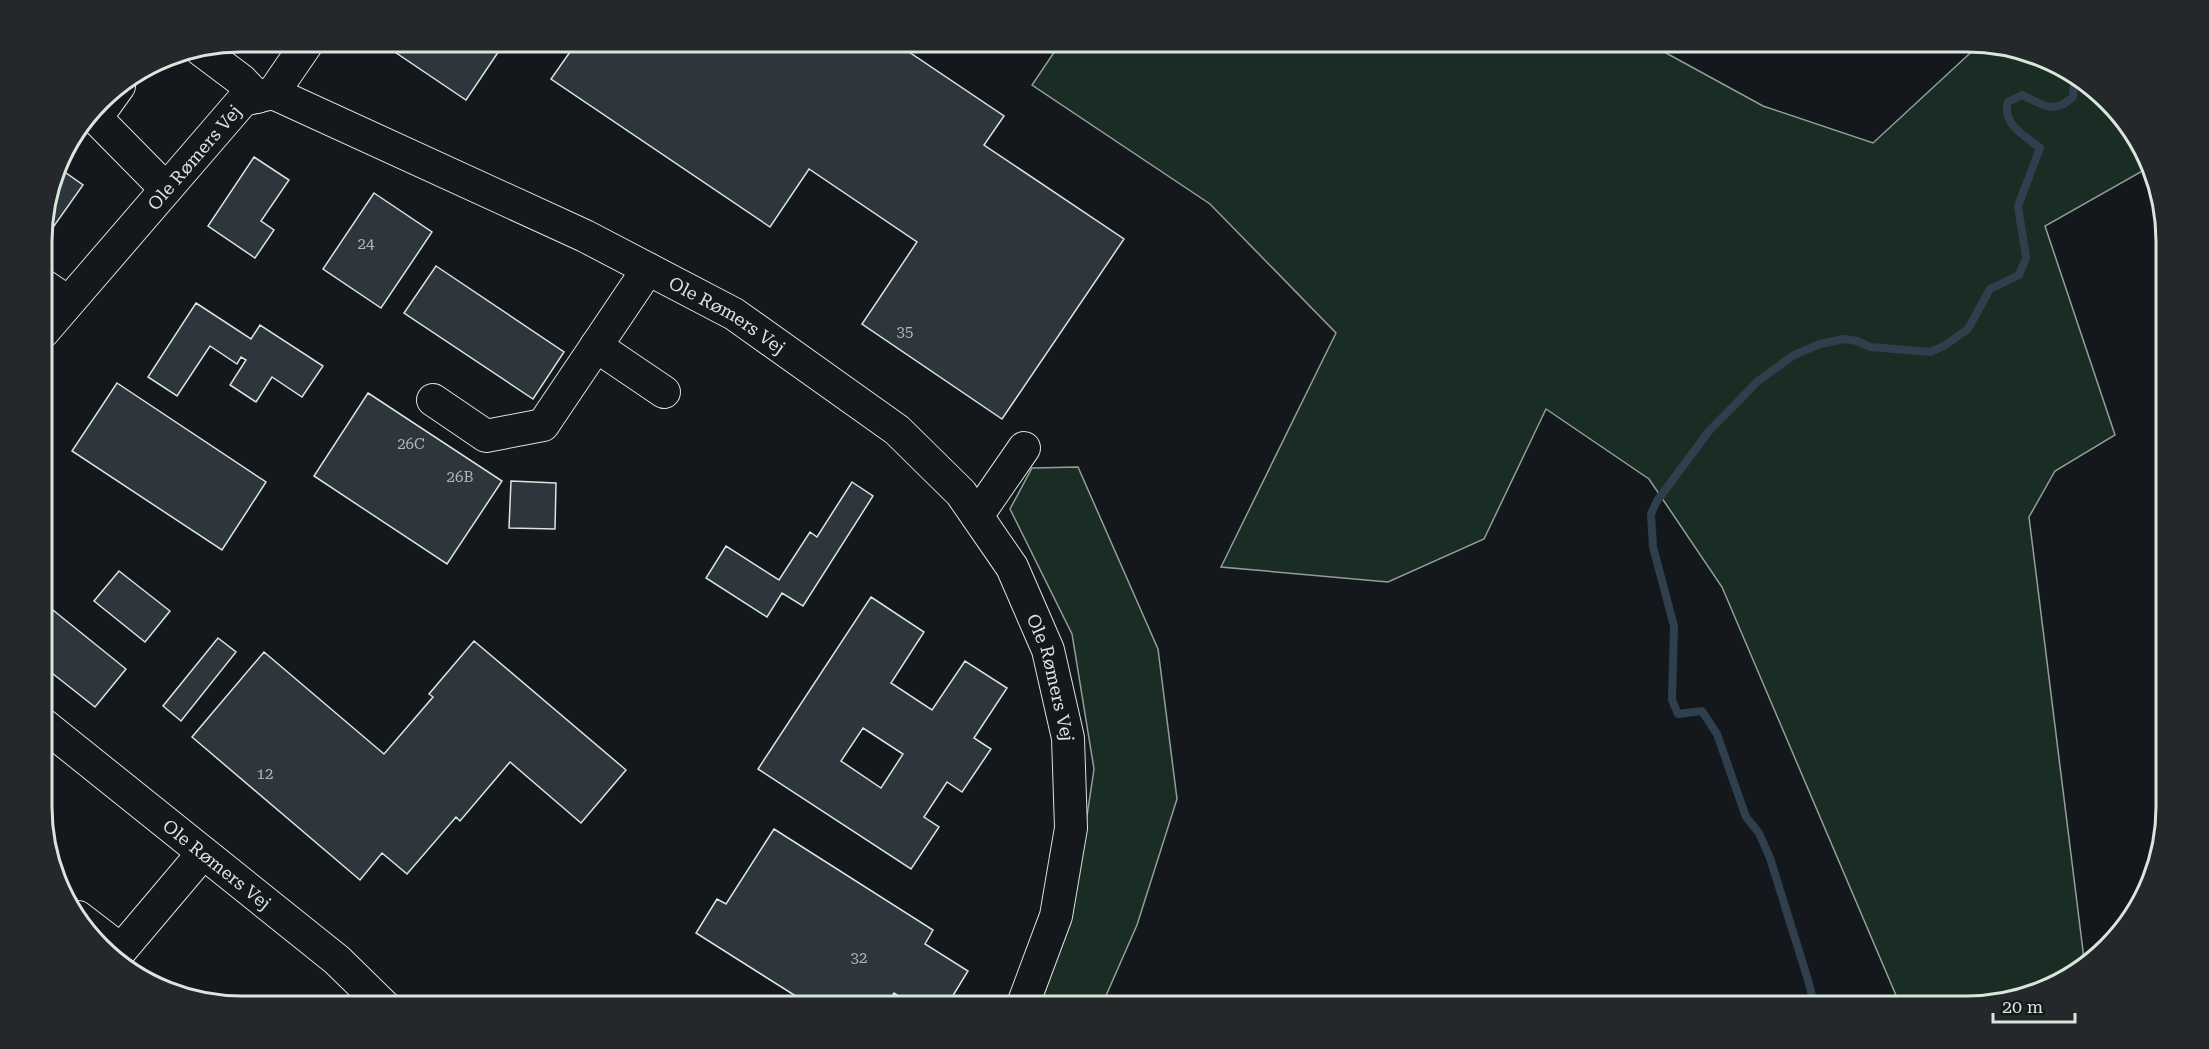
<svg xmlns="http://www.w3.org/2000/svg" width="2209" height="1049" font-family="'Roboto Serif',serif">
	<rect width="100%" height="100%" fill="#14181c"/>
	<!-- green -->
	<path fill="#1a2d24" stroke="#939e99" stroke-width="1.5" d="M1061,42h585l117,64 110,37 107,-99 64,13 82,63 20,49 -101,57 70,209 -60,36 -26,46 56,450 -6,6 -99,34h-79l-179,-420 -73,-108 -103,-70 -62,130 -96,43 -167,-15 115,-234 -126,-129 -178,-119z
		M1078,467l80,182 19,150 -40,126 -36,82h-71l42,-91 22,-147 -22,-135 -62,-125 22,-41z"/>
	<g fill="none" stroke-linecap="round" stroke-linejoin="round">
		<!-- stream -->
		<path stroke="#2f3f4d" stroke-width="8" d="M1815,1007l-7,-27 -38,-122 -11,-25 -13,-16 -29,-83 -15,-23 -24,3 -6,-14 2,-74 -21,-79 -2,-33 6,-13 52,-70 49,-50 36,-26 26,-11 24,-5 13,2 13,6 60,5 14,-6 24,-17 22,-40 29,-14 7,-17 -8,-52 22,-58c-14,-11 -39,-25 -32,-46l14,-7c22,10 31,20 51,2l1,-17"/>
	</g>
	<!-- building -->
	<path fill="#2c363c" stroke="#d8e6dc" stroke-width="1.5" fill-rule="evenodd" d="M380,42h125l-39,58z
		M577,42h317l110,74 -20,29 140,94 -122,180 -140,-95 55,-82 -108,-73 -39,58 -219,-148z
		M254,157l35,23 -28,41 13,9 -19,28 -47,-32z
		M59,168l24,17 -41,58v-15z
		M374,193l58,39 -51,76 -58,-39z
		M436,266l128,86 -31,47 -129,-86z
		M196,303l55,36 9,-14 63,41 -21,31 -30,-20 -16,25 -26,-17 16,-25 -5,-3 -4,7 -27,-18 -33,50 -29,-19z
		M117,383l149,99 -44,68 -150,-99z
		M368,393l134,88 -55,83 -133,-88z
		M511,481l45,2 -1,46 -46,-1z
		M852,482l21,14 -70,110 -21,-13 -15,24 -61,-39 20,-32 53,34 31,-48 7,5z
		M119,571l51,40 -25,31 -51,-41z
		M871,597l53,35 -33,51 41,27 33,-49 42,27 -33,50 17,11 -29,43 -15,-10 -23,35 15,10 -28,42 -153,-100zM863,728l40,26 -22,34 -40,-27z
		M43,602l83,67 -31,38 -52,-41z
		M218,638l18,14 -55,69 -18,-15z
		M474,641l152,129 -45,53 -71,-61 -50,59 -4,-4 -49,57 -25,-21 -22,27 -168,-143 72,-85 120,102 49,-57 -4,-3z
		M774,829l159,101 -8,14 43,27 -22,36h-30l-22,-14 -9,14h-72l-117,-74 21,-34 9,5z"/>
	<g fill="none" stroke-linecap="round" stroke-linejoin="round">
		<defs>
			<g id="minor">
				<path d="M201,50l40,30 16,17"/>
				<path d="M119,86l-23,32 70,71"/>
				<path d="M273,93l35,-51"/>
				<path d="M43,285l25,17"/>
				<path id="s1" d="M43,332l200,-232 30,-7 312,143 149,78 163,116 64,63 51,74 36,83 20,88 3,90 -15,88 -34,91"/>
				<path d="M596,346l68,46"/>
				<path d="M433,400l53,36 57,-11 105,-156"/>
				<path d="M977,516l47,-68"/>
				<path id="s2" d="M44,725l293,235 48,47"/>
				<path d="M78,917l43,33 82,-97"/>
			</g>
		</defs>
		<!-- minor casing -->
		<use href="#minor" stroke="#d8e6dc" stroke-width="34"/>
		<!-- minor -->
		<use href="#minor" stroke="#14181c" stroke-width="32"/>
	</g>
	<g text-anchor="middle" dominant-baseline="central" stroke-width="4.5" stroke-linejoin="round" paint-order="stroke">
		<!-- number labels -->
		<g font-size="15" fill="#adbab4">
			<text x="366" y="244">24</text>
			<text x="905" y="332">35</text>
			<text x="411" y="444">26C</text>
			<text x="460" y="477">26B</text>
			<text x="265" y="774">12</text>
			<text x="859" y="958">32</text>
		</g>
		<!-- street labels -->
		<g font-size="18" fill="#d8e6dc" stroke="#14181c">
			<text stroke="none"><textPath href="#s1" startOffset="231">Ole Rømers Vej</textPath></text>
			<text stroke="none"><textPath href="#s1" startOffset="843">Ole Rømers Vej</textPath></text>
			<text stroke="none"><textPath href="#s1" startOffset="1346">Ole Rømers Vej</textPath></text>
			<text stroke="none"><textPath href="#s2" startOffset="222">Ole Rømers Vej</textPath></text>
		</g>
	</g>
	<!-- crop -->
	<path d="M0 0H2209V1049H0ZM241 52H1967A189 189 0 0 1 2156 241V807A189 189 0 0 1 1967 996H241A189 189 0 0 1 52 807V241A189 189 0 0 1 241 52Z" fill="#24282b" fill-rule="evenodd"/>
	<path fill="none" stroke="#d8e6dc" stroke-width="3" d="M241 52H1967A189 189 0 0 1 2156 241V807A189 189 0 0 1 1967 996H241A189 189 0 0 1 52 807V241A189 189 0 0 1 241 52Z"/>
	<!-- scale -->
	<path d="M1993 1013v9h82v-9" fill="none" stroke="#d8e6dc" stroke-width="3"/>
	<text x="2002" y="1013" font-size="18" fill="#d8e6dc" stroke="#14181c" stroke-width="4.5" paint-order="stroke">20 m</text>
</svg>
